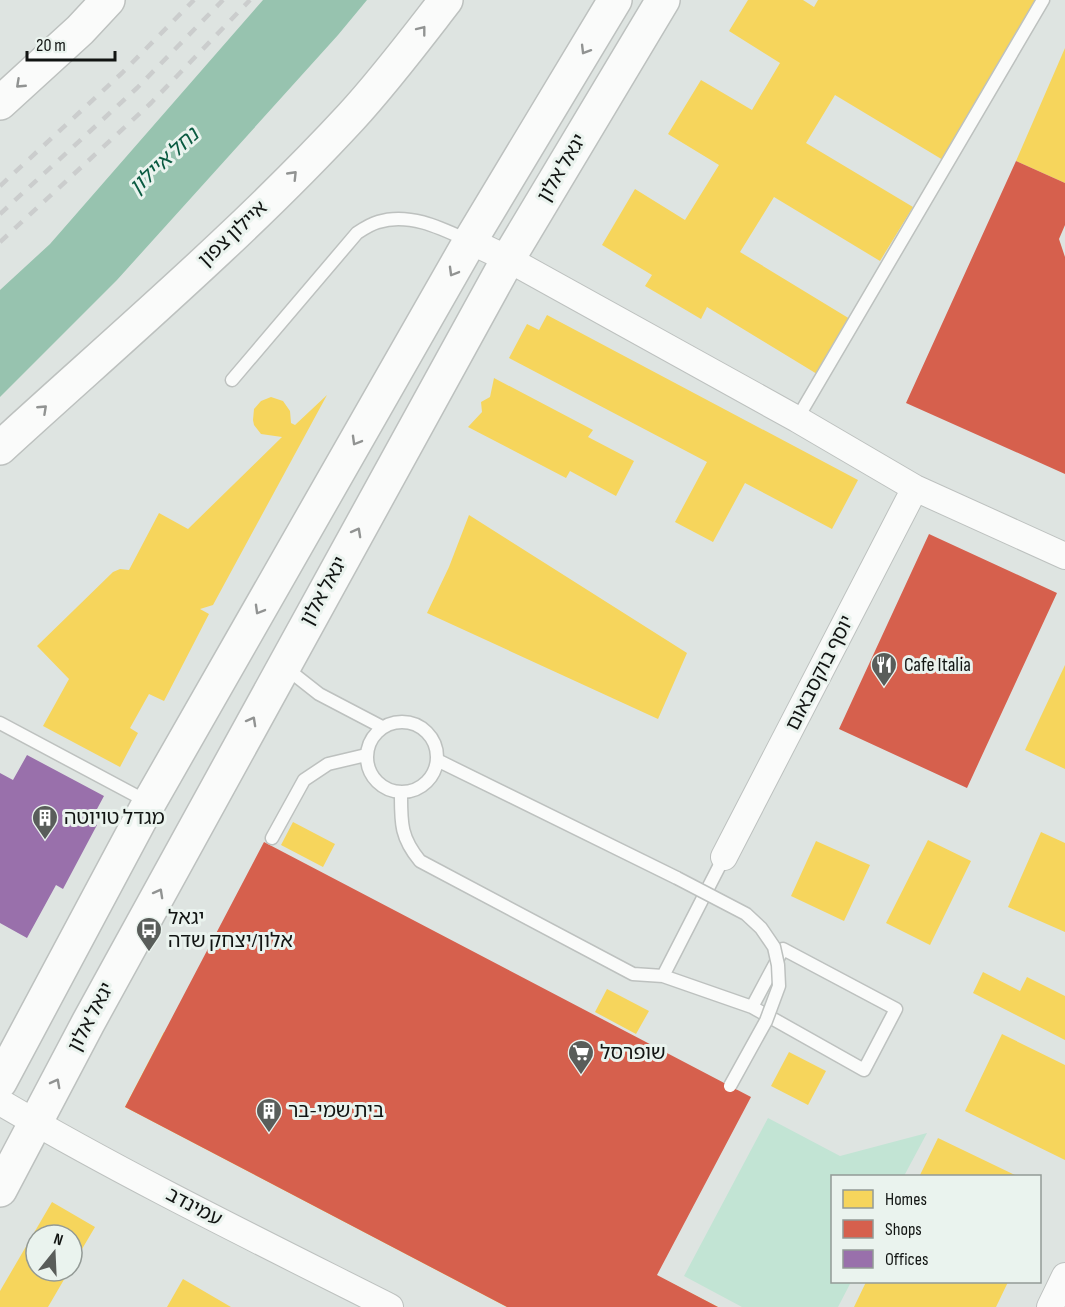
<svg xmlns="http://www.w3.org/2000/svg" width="1065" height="1307" font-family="'Sofia Sans Condensed','Noto Sans Hebrew',sans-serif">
	<rect width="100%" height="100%" fill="#dee4e1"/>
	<!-- green -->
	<path fill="#c2e4d4" d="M768,1118l72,38 87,-23 -23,43h-72v106h19l-13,25h-96l-58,-31z"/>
	<!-- water -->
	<path fill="#97c3af" d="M263,0h104l-29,35 -221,245 -117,117v-107l50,-46z"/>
	<!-- homes -->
	<path fill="#f6d55c" d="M748,0h55l11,7 4,-7h223l-98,160 -108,-65 -6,10 -23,38 107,64 -33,54 -106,-64 -34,55 110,67 -33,55 -110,-67 -6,12 -56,-33 7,-11 -50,-30 33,-56 50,31 34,-55 -51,-31 33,-54 51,30 28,-47 -51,-32z
		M1065,48v135l-49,-22z
		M547,315l311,165 -26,49 -87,-46 -32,59 -38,-20 32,-60 -198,-104 18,-34 12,6z
		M494,378l99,52 -5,7 46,24 -18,35 -46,-25 -4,7 -98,-51 14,-15 -1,-10 9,-5z
		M327,395l-114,210 -13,4 9,5 -45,87 -15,-7 -19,34 8,5 -18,34 -77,-41 26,-47 -32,-33 76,-74 7,-3 9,1 30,-57 29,16 94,-92 -21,-3 -7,-9 -1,-5 1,-11 7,-8 10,-4 12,4 7,10 1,12 4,2z
		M469,515l218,138 -29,66 -231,-106 22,-46z
		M1065,665v104l-40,-19z
		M293,822l42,22 -12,23 -42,-22z
		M1041,832l24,11v89l-57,-25z
		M928,840l43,21 -41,84 -44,-22z
		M816,841l54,24 -26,56 -53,-25z
		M983,972l37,19 7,-14 38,19v44l-92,-47z
		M607,989l42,22 -13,23 -41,-22z
		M164,1032l292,152 5,-9 257,132h-211l-382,-200z
		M1002,1034l63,31v95l-100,-49z
		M789,1052l37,19 -18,34 -37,-19z
		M938,1138l79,38 -97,-1z
		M52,1202l43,25 -23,39v-31h-36v36h33l-21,36h-48v-16z
		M183,1279l48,28h-64z
		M866,1282h142l-12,25h-142z"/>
	<!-- shops -->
	<path fill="#d6604d" d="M1016,161l49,22v42l-6,14 6,18v217l-159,-71z
		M929,534l128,59 -90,195 -128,-59z
		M264,842l487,255 -94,178 61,32h-211l-382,-200z"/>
	<!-- offices -->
	<path fill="#9970ab" d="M27,755l77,41 -14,26 7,3 -34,64 -7,-4 -29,53 -27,-15v-150l13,7z"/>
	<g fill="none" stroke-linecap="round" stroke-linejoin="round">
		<defs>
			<path id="lane" d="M232,380l125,-147c6,-4 14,-9 21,-11 31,-10 63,6 91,19
				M797,419l246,-419
				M286,668l33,26 63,33
				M367 757a35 35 0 1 1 70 0a35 35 0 1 1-70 0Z
				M0,723l148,79
				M437,760l240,118
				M401,792c0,30 -1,45 19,69l213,113 30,2 61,-119
				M272,838l32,-58 24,-16 38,-9
				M663,976l89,31 112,63 32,-61 -113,-60 -31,58"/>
			<path id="street" d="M470,241l38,18 289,160 118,69 150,68
				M724,857l191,-369
				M0,1102c126,74 259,139 390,205
				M1050,1307l15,-31"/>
			<path id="secondary" d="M0,1082l149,-279 321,-562 145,-241
				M0,1190l88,-167 420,-764 155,-259"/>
			<path id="highway" d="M0,103l80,-73 28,-30
				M0,448c118,-108 243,-214 351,-331 34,-37 64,-77 95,-117"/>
		</defs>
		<!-- lane casing -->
		<use href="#lane" stroke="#bdc1bf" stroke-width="15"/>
		<!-- street casing -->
		<use href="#street" stroke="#bdc1bf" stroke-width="28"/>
		<!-- secondary casing -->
		<use href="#secondary" stroke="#bdc1bf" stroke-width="36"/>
		<!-- highway casing -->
		<use href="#highway" stroke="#bdc1bf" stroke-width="36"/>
		<!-- lane -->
		<use href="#lane" stroke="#fafbfa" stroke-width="12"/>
		<!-- street -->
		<use href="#street" stroke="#fafbfa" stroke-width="26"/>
		<!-- secondary -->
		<use href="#secondary" stroke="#fafbfa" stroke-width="33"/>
		<!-- highway -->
		<use href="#highway" stroke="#fafbfa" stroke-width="33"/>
		<!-- rail -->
		<path stroke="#cbcdcd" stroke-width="4.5" stroke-dasharray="10 10" stroke-linecap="butt" d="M0,186l122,-113 72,-73
			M0,214l137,-126 86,-88
			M0,242l151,-139 99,-103"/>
		<defs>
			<path id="lane-bridge" d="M677,878l69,36 15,14 13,19 4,18 1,21 -13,35 -36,65"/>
		</defs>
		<!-- lane-bridge casing -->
		<use href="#lane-bridge" stroke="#bdc1bf" stroke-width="15" stroke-linecap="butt"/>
		<!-- lane-bridge -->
		<use href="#lane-bridge" stroke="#fafbfa" stroke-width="12"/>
	</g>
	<!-- one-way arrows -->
	<defs><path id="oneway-chevron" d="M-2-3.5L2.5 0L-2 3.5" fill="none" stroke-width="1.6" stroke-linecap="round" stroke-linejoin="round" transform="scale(1.5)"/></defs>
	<g stroke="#919392">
		<use href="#oneway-chevron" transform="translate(422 30) rotate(-52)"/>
		<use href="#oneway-chevron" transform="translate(585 50) rotate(121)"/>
		<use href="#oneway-chevron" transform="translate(20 84) rotate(137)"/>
		<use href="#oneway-chevron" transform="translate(293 175) rotate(-46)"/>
		<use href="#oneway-chevron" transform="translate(453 272) rotate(120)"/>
		<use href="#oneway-chevron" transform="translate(43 409) rotate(-43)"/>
		<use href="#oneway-chevron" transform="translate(356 441) rotate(120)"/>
		<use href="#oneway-chevron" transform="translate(357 532) rotate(-61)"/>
		<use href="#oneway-chevron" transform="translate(259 610) rotate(120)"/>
		<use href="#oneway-chevron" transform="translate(252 721) rotate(-61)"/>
		<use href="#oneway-chevron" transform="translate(159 893) rotate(-61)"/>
		<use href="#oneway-chevron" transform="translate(56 1083) rotate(-62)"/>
	</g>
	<!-- icons -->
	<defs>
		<symbol id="restaurant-pin" viewBox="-11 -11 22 30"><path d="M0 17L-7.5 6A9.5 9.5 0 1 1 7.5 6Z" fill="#595d5a" stroke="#eaf3ee"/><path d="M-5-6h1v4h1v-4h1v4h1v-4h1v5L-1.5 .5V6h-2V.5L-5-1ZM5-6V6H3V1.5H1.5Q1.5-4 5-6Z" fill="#fff"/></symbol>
		<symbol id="building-pin" viewBox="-11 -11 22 30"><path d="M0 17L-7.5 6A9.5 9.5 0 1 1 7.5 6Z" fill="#595d5a" stroke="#eaf3ee"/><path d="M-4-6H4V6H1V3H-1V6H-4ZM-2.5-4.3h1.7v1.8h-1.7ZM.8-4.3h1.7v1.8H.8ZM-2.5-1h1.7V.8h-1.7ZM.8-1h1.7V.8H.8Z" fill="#fff"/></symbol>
		<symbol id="bus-pin" viewBox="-11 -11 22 30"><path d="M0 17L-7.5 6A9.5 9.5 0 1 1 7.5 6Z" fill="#595d5a" stroke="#eaf3ee"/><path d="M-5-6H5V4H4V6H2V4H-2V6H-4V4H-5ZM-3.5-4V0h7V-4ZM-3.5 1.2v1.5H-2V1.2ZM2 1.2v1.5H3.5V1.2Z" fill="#fff"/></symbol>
		<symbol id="supermarket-pin" viewBox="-11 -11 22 30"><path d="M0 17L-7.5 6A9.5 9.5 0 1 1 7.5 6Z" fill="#595d5a" stroke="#eaf3ee"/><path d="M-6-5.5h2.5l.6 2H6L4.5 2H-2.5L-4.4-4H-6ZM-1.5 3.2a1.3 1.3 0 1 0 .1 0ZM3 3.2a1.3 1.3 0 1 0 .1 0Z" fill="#fff"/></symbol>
	</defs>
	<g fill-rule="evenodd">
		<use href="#restaurant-pin" x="869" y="650" width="30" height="40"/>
		<use href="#building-pin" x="30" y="803" width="30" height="40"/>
		<use href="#bus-pin" x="134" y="915" width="30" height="40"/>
		<use href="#supermarket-pin" x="566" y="1038" width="30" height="40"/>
		<use href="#building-pin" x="254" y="1096" width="30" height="40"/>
	</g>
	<g text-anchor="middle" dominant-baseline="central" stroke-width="6" stroke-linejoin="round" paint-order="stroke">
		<!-- street labels -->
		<g font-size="20" fill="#111412" stroke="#eaf3ee">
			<text transform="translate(562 168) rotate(-59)">יגאל אלון</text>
			<text transform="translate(233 234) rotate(-43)">איילון צפון</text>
			<text transform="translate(324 591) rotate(-61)">יגאל אלון</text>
			<text transform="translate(820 673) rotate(-63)">יוסף בוקסבאום</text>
			<text transform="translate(91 1017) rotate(-62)">יגאל אלון</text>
			<text transform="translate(194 1207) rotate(28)">עמינדב</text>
		</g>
		<!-- poi labels -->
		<g font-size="20" fill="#111412" stroke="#eaf3ee" text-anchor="start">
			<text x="904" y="665">Cafe Italia</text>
			<text x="64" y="818">מגדל טויוטה</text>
			<text x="168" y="918">יגאל<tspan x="168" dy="23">אלון/יצחק שדה</tspan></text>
			<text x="600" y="1053">שופרסל</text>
			<text x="288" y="1111">בית שמי-בר</text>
		</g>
		<!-- water labels -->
		<g font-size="21" font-style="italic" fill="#095a40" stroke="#eaf3ee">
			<text transform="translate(164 161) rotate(-43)">נחל איילון</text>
		</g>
	</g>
	<!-- legend -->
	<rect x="831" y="1175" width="210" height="108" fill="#eaf3ee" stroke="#939a96" stroke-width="1.5"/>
	<rect x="843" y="1190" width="30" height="18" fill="#f6d55c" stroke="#939a96" stroke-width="1.5"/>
	<text x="885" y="1205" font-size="18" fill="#111412">Homes</text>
	<rect x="843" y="1220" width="30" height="18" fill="#d6604d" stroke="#939a96" stroke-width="1.5"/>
	<text x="885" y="1235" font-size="18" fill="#111412">Shops</text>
	<rect x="843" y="1250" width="30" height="18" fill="#9970ab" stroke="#939a96" stroke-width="1.5"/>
	<text x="885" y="1265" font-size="18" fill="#111412">Offices</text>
	<!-- north arrow -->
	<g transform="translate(54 1253) rotate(18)"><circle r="28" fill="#eaf3ee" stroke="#939a96" stroke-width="1.5"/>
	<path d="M0-4.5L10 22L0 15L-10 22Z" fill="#595d5a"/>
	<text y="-9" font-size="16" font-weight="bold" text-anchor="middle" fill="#111412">N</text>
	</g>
	<!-- scale -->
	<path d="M27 51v9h88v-9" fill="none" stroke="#111412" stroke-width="3"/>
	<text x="36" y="51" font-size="18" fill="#111412" stroke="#eaf3ee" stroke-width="4.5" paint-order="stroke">20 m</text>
</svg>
